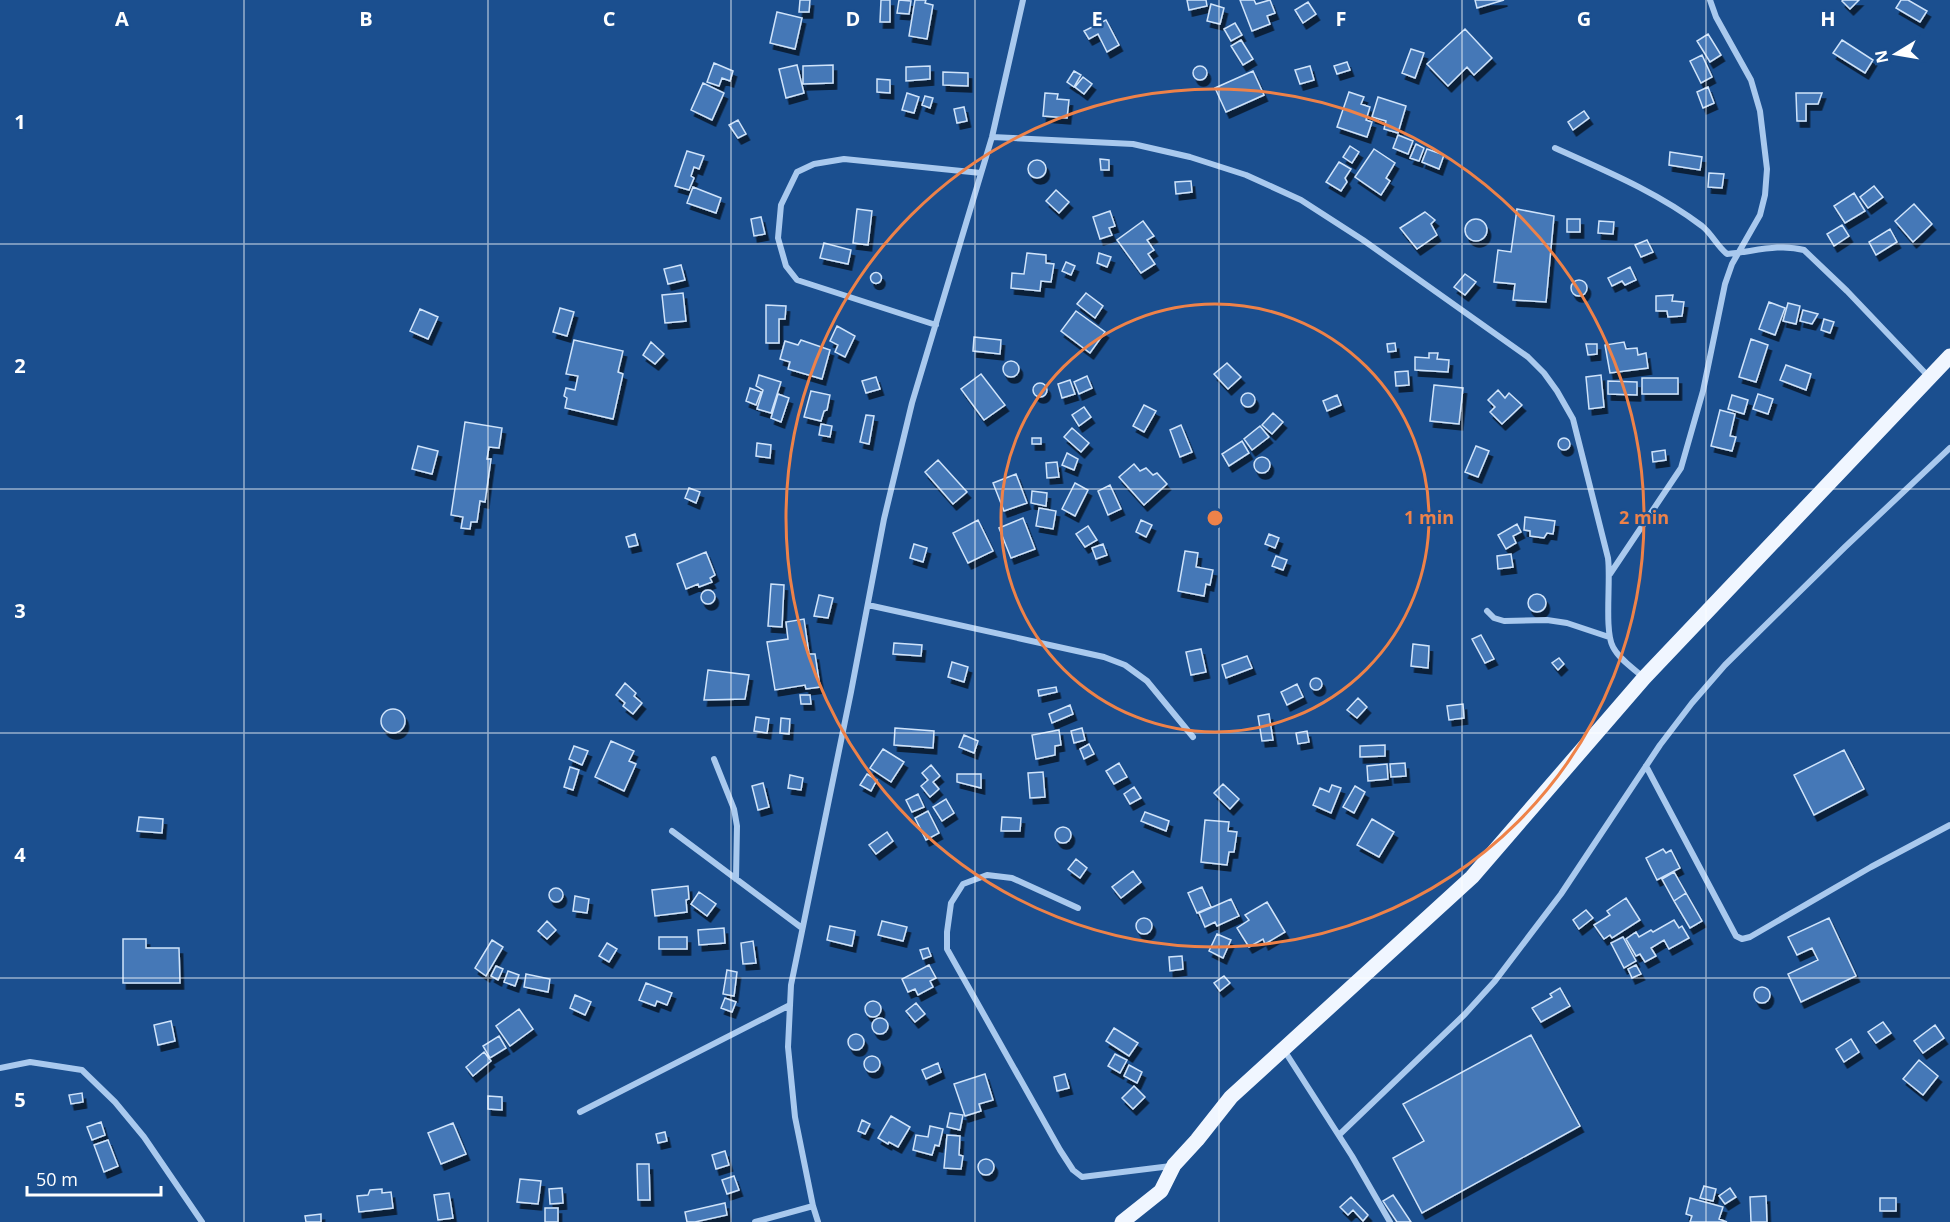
<svg xmlns="http://www.w3.org/2000/svg" width="1950" height="1222" font-family="'Open Sans',sans-serif">
	<defs>
		<filter id="shadow"><feDropShadow dx="3.5" dy="6" stdDeviation="0" flood-color="#0009"/></filter>
	</defs>
	<rect width="100%" height="100%" fill="#1b4f8f"/>
	<!-- building -->
	<path fill="#4478b7" stroke="#cfe3fa" stroke-width="1.5" filter="url(#shadow)" d="M800,0h10l-1,12h-10z
		M881,0h9v22h-10z
		M899,0l12,1 -2,13 -12,-1z
		M915,0h11l-1,3 8,2 -6,34 -18,-3z
		M1187,0h19l1,6 -18,4z
		M1240,0h14l2,4 14,-4 5,13 -8,3 3,8 -18,7z
		M1475,0h29l-27,8z
		M1843,0h16l-9,9 -8,-8z
		M1901,0h7l19,11 -7,11 -24,-14z
		M1308,2l8,12 -13,9 -8,-13z
		M1211,4l13,4 -4,16 -13,-3z
		M777,12l25,6 -7,31 -25,-6z
		M1106,20l13,25 -12,7 -9,-18 -9,5 -5,-8z
		M1235,23l7,12 -11,6 -7,-12z
		M1465,29l27,29 -18,17 -7,-8 -19,19 -21,-22z
		M1708,34l13,21 -11,7 -13,-21z
		M1241,40l12,19 -10,6 -12,-19z
		M1842,40l31,20 -8,13 -32,-20z
		M1411,49l13,4 -9,25 -13,-5z
		M1702,55l10,22 -11,6 -11,-22z
		M1347,62l3,8 -13,4 -3,-8z
		M714,63l19,8 -3,10 -8,-3 -3,8 -12,-4z
		M797,65l7,28 -18,5 -7,-29z
		M833,65v18l-30,1v-18z
		M930,66v13l-24,2v-14z
		M1310,66l4,14 -14,4 -5,-14z
		M1193 73a7 7 0 1 1 14 0a7 7 0 1 1-14 0Z
		M1074,71l7,4 -7,12 -7,-5z
		M1253,71l11,24 -38,17 -11,-24z
		M943,72l25,1v13l-25,-1z
		M1083,77l9,7 -8,10 -9,-7z
		M877,79l13,1v13l-13,-1z
		M703,83l21,10 -12,27 -21,-10z
		M1708,87l6,16 -11,5 -6,-16z
		M1349,92l15,5 -3,7 9,3 -4,13 6,2 -5,15 -30,-10z
		M907,93l12,4 -5,16 -12,-3z
		M1045,93l13,1 -1,5 12,1 -2,18 -24,-2z
		M1796,93h26l-4,11h-12v17h-9z
		M925,96l8,2 -3,10 -8,-3z
		M1378,97l28,9 -8,27 -14,-4 2,-8 -14,-4z
		M964,107l3,14 -10,2 -3,-14z
		M1584,111l5,7 -16,12 -5,-8z
		M738,120l8,14 -8,4 -9,-13z
		M1398,135l15,6 -5,13 -15,-6z
		M1416,144l8,4 -5,13 -9,-3z
		M1350,146l9,6 -7,11 -9,-6z
		M1374,149l21,14 -9,15 4,3 -9,14 -26,-18z
		M1427,149l17,6 -5,14 -17,-7z
		M687,151l17,5 -5,13 -5,-2 -3,9 3,2 -5,12 -14,-4z
		M1670,152l32,5 -2,13 -31,-5z
		M1100,159l9,1v10h-8z
		M1028 169a9 9 0 1 1 18 0a9 9 0 1 1-18 0Z
		M1339,162l12,7 -6,9 2,4 -6,9 -15,-9z
		M1709,173l15,1 -2,14 -14,-1z
		M1191,181l1,11 -16,2 -1,-12z
		M1874,186l9,11 -15,11 -8,-11z
		M693,187l28,11 -5,15 -29,-10z
		M1056,190l13,12 -10,11 -13,-12z
		M1854,193l11,18 -20,12 -11,-17z
		M1914,204l18,20 -19,18 -18,-21z
		M857,209l15,2 -4,34 -15,-2z
		M1517,209l37,7 -8,86 -33,-2 2,-16 -21,-2 4,-32 13,2z
		M1110,211l5,15 -6,2 3,7 -12,4 -7,-22z
		M1425,212l10,8 -4,4 6,11 -20,14 -17,-21z
		M761,217l4,17 -11,2 -3,-17z
		M1567,219h13v13h-13z
		M1465 230a11 11 0 1 1 22 0a11 11 0 1 1-22 0Z
		M1143,221l11,15 -7,4 7,10 -6,4 7,10 -14,9 -24,-33z
		M1599,221l15,1 -1,12 -15,-1z
		M1842,225l7,11 -15,10 -7,-12z
		M1890,229l7,13 -21,13 -7,-13z
		M1647,240l6,12 -12,5 -6,-12z
		M824,243l27,7 -3,14 -28,-6z
		M1027,253l19,2v8l8,1 -3,18 -10,-1 -1,10 -29,-3 1,-15 12,1z
		M1099,253l12,4 -4,10 -10,-4z
		M1066,262l9,4 -4,9 -9,-4z
		M681,265l4,15 -17,4 -4,-15z
		M1630,267l6,13 -11,5 -3,-4 -10,5 -4,-8z
		M870.5 278a5.5 5.5 0 1 1 11 0a5.5 5.5 0 1 1-11 0Z
		M1465,274l11,8 -11,13 -11,-8z
		M1571 288a8 8 0 1 1 16 0a8 8 0 1 1-16 0Z
		M683,293l3,28 -21,2 -3,-28z
		M1086,293l17,13 -8,12 -18,-14z
		M1673,295l-1,6 12,1 -2,14 -14,1 -1,-6h-11v-15z
		M1769,302l16,6 -10,27 -16,-6z
		M1788,303l12,3 -4,18 -13,-3z
		M766,305l20,1 -1,13h-6v24h-13z
		M560,308l14,4 -7,24 -14,-4z
		M420,309l18,8 -10,22 -18,-8z
		M1803,310l15,4 -6,10 -12,-3z
		M1076,311l29,21 -15,21 -29,-22z
		M1824,319l10,3 -4,11 -9,-3z
		M837,326l18,10 -10,21 -10,-5 3,-7 -8,-4z
		M974,337l27,3 -1,14 -27,-3z
		M1751,339l17,6 -12,37 -17,-5z
		M574,340l49,11 -5,21 5,2 -10,45 -48,-11 2,-10 -3,-2 2,-8 9,2 3,-14 -12,-2z
		M801,340l29,10 -8,29 -34,-10 2,-7 -10,-3 5,-18 13,4z
		M651,342l13,12 -9,10 -12,-9z
		M1624,342l2,7 11,-1 1,7 8,-2 2,15 -38,5 -5,-28z
		M1395,343l1,8 -8,1 -1,-8z
		M1586,344h11v10l-9,1z
		M1429,353h9l-1,6 12,1 -1,12 -33,-2v-13l14,1z
		M1003 369a8 8 0 1 1 16 0a8 8 0 1 1-16 0Z
		M1227,363l14,14 -13,12 -14,-15z
		M1786,365l25,9 -5,16 -26,-10z
		M1408,371l1,14 -13,1 -1,-14z
		M981,374l24,31 -21,15 -23,-31z
		M759,375l22,7 -10,31 -14,-4 6,-19 -7,-4z
		M1601,375l3,32 -15,2 -3,-32z
		M1087,376l5,12 -13,6 -5,-12z
		M876,377l4,12 -14,4 -4,-12z
		M1642,378h36v16h-36z
		M1070,380l5,14 -13,4 -4,-14z
		M1608,381l29,1v13l-29,-1z
		M1033 390a7 7 0 1 1 14 0a7 7 0 1 1-14 0Z
		M1434,385l29,3 -4,36 -29,-3z
		M750,388l11,4 -5,13 -10,-4z
		M1498,390l7,8 4,-5 13,12 -20,19 -12,-12 5,-5 -7,-7z
		M811,391l19,4 -3,15 -3,1 -3,10 -17,-4z
		M1241 400a7 7 0 1 1 14 0a7 7 0 1 1-14 0Z
		M778,394l11,4 -8,24 -10,-4z
		M1758,394l15,5 -5,15 -15,-5z
		M1337,395l4,10 -14,6 -4,-10z
		M1732,395l16,5 -4,14 -16,-5z
		M1144,405l12,6 -12,21 -11,-6z
		M1084,407l7,10 -12,9 -7,-11z
		M1720,410l15,4 -5,22 6,1 -4,14 -21,-5z
		M1273,413l10,9 -11,12 -10,-9z
		M866,415l8,1 -5,28 -9,-2z
		M465,422l37,6 -3,20 -10,-1 -2,12h4l-6,43 -5,-1 -3,21h-6l-1,7 -9,-1 2,-11 -12,-2z
		M821,424l11,2 -2,11 -11,-2z
		M1181,425l11,27 -12,5 -10,-27z
		M1260,426l9,11 -17,13 -8,-11z
		M1072,428l17,15 -8,9 -17,-15z
		M1558 444a6 6 0 1 1 12 0a6 6 0 1 1-12 0Z
		M1032,438h9v6h-9z
		M1242,441l7,12 -20,13 -7,-12z
		M757,443l14,2 -1,13 -14,-2z
		M418,446l20,5 -6,23 -20,-5z
		M1476,446l13,5 -11,26 -13,-5z
		M1665,450l1,10 -13,2 -1,-10z
		M1067,453l11,6 -4,11 -12,-5z
		M1254 465a8 8 0 1 1 16 0a8 8 0 1 1-16 0Z
		M938,460l29,32 -14,12 -28,-32z
		M1057,462l2,15 -12,1 -1,-15z
		M1134,464l6,7 6,-3 7,7 4,-2 10,11 -23,21 -25,-28z
		M1016,474l11,29 -23,8 -11,-28z
		M1075,483l13,7 -13,26 -13,-7z
		M1110,485l11,24 -13,6 -10,-24z
		M689,488l11,4 -4,11 -11,-5z
		M1032,491l15,2 -1,13 -15,-3z
		M1039,508l17,3 -3,18 -17,-3z
		M1525,517l30,4 -2,13 -6,-1 -3,5 -14,-2v-5l-6,-1z
		M1023,518l12,31 -24,9 -12,-30z
		M978,520l15,31 -25,12 -15,-30z
		M1141,520l11,5 -6,12 -10,-5z
		M1517,524l4,8 -8,4 3,7 -10,6 -8,-14z
		M1088,526l9,14 -12,7 -9,-13z
		M635,534l3,11 -9,2 -3,-10z
		M1269,534l10,4 -4,10 -10,-4z
		M914,544l13,4 -4,14 -13,-4z
		M1103,544l4,11 -11,4 -4,-11z
		M1185,551l13,2 -2,14 17,3 -3,15 -4,-1 -2,12 -26,-5z
		M706,552l9,23 -5,3 2,4 -13,5 -1,-3 -12,5 -9,-25z
		M1511,554l2,13 -15,2 -1,-13z
		M1276,556l11,4 -4,10 -11,-4z
		M771,584l13,1 -2,42 -14,-1z
		M701 597a7 7 0 1 1 14 0a7 7 0 1 1-14 0Z
		M1528 603a9 9 0 1 1 18 0a9 9 0 1 1-18 0Z
		M819,595l14,3 -5,20 -14,-2z
		M804,619l5,35h6l5,33 -14,2 -1,-4 -30,5 -8,-48 21,-3 -2,-17z
		M1481,635l13,24 -9,4 -13,-24z
		M894,643l28,2 -1,11 -28,-2z
		M1413,644l16,2 -1,22 -17,-2z
		M1201,649l5,23 -15,3 -5,-23z
		M1247,656l5,12 -26,10 -4,-13z
		M1559,658l5,6 -6,6 -6,-7z
		M952,662l16,5 -4,15 -16,-5z
		M708,670l41,5 -4,24 -41,1z
		M1310 684a6 6 0 1 1 12 0a6 6 0 1 1-12 0Z
		M625,683l11,10 -2,3 8,7 -9,11 -10,-8 2,-3 -9,-8z
		M1297,684l6,13 -16,8 -6,-13z
		M1056,687l1,5 -18,4 -1,-6z
		M800,695h10l1,9h-10z
		M1358,698l9,9 -10,11 -10,-8z
		M1463,704l1,14 -15,2 -2,-14z
		M1070,705l3,9 -21,9 -3,-9z
		M381 721a12 12 0 1 1 24 0a12 12 0 1 1-24 0Z
		M1269,714l4,26 -11,1 -4,-25z
		M756,717l13,2 -2,14 -13,-2z
		M781,718l9,1 -1,15 -9,-1z
		M895,728l39,3 -1,17 -39,-3z
		M1082,728l3,12 -11,3 -3,-12z
		M1059,730l2,15 -6,1v9l-19,4 -4,-24z
		M1307,731l2,11 -11,2 -2,-11z
		M964,735l14,6 -4,12 -15,-6z
		M611,741l23,10 -5,10 7,3 -12,27 -29,-14z
		M1089,744l5,10 -10,5 -4,-10z
		M1385,745v11l-25,1v-11z
		M574,746l14,5 -6,14 -13,-6z
		M883,749l21,13 -13,20 -21,-14z
		M1844,750l20,39 -50,26 -20,-40z
		M1119,763l8,14 -13,7 -8,-13z
		M1405,763l1,13 -15,1 -1,-13z
		M1387,764l1,15 -20,2 -1,-15z
		M931,765l9,11 -7,6 6,7 -9,8 -9,-11 7,-6 -6,-7z
		M570,767l9,3 -6,20 -9,-3z
		M1043,772l2,25 -15,1 -2,-25z
		M867,774l10,6 -6,11 -11,-6z
		M957,774h24v14l-24,-6z
		M790,775l13,3 -2,12 -13,-2z
		M763,783l6,24 -11,3 -6,-24z
		M1223,784l16,15 -9,10 -16,-16z
		M1332,785l9,3 -10,25 -18,-8 7,-17 9,4z
		M1355,786l10,6 -11,21 -11,-6z
		M1134,787l7,11 -11,6 -6,-10z
		M918,794l6,13 -12,5 -6,-12z
		M946,799l8,14 -12,8 -9,-14z
		M928,811l11,22 -13,7 -11,-22z
		M1145,812l24,9 -3,10 -25,-10z
		M139,817l24,2 -1,14 -25,-2z
		M1002,817l19,1 -1,13h-19z
		M1372,819l22,13 -15,25 -22,-12z
		M1205,820l24,2 -1,9 9,1 -3,20h-5l-2,13 -26,-3z
		M1055 835a8 8 0 1 1 16 0a8 8 0 1 1-16 0Z
		M887,832l6,9 -17,13 -7,-9z
		M1663,849l3,4 5,-3 9,18 -23,12 -11,-22z
		M1076,859l11,9 -7,10 -12,-9z
		M1133,871l8,11 -20,16 -9,-11z
		M1674,872l12,21 -12,8 -12,-22z
		M688,886l1,13 -3,1 1,12 -32,4 -3,-26z
		M1202,887l9,20 -14,6 -9,-20z
		M549 895a7 7 0 1 1 14 0a7 7 0 1 1-14 0Z
		M699,892l17,12 -9,12 -16,-12z
		M1686,893l16,28 -12,7 -16,-27z
		M575,896l14,3 -2,14 -14,-2z
		M1626,898l14,22 -28,18 -2,-3 -6,4 -10,-14 16,-10 -3,-4z
		M1231,899l8,17 -22,10 -2,-4 -10,5 -6,-14z
		M1267,902l18,30 -20,12 -2,-5 -14,8 -12,-19 12,-8 -4,-5z
		M1586,910l7,8 -14,11 -6,-9z
		M1829,918l27,58 -55,26 -13,-28 30,-14 -6,-12 -15,7 -9,-18z
		M1136 926a8 8 0 1 1 16 0a8 8 0 1 1-16 0Z
		M1674,920l5,8 3,-2 7,12 -20,11 -5,-9 -13,8 5,8 -11,6 -5,-8 -4,2 -10,-17 10,-7 3,5 12,-7 2,2z
		M547,921l9,9 -9,9 -9,-8z
		M882,921l25,6 -4,14 -25,-6z
		M830,926l25,5 -3,15 -25,-6z
		M724,928l1,15 -26,2 -1,-15z
		M1217,934l14,6 -8,18 -14,-7z
		M659,937h28v12h-28z
		M1623,937l13,24 -12,7 -13,-25z
		M123,939h23v9h33l1,35h-57z
		M492,940l11,7 -17,29 -11,-8z
		M753,941l3,22 -13,1 -2,-21z
		M607,943l10,6 -8,13 -10,-6z
		M928,948l3,8 -8,3 -3,-9z
		M1182,956l1,13 -13,2 -1,-14z
		M929,965l7,13 -6,3 3,6 -15,8 -3,-6 -7,3 -6,-13z
		M1636,965l5,9 -9,4 -4,-9z
		M496,966l7,3 -5,11 -7,-4z
		M727,970l10,2 -3,24 -11,-2z
		M508,971l11,4 -4,11 -11,-4z
		M526,974l24,5 -2,13 -24,-5z
		M1224,976l6,7 -10,8 -6,-8z
		M646,983l26,10 -5,12 -10,-4 -2,5 -16,-6z
		M1754 995a8 8 0 1 1 16 0a8 8 0 1 1-16 0Z
		M1560,988l10,18 -29,16 -9,-14 20,-11 -2,-3z
		M575,995l16,7 -6,13 -15,-7z
		M725,998l11,4 -4,10 -11,-4z
		M865 1009a8 8 0 1 1 16 0a8 8 0 1 1-16 0Z
		M916,1003l9,11 -10,8 -9,-11z
		M519,1009l14,20 -23,17 -14,-20z
		M872 1026a8 8 0 1 1 16 0a8 8 0 1 1-16 0Z
		M171,1021l4,20 -17,4 -4,-20z
		M1883,1022l8,11 -15,10 -8,-11z
		M1935,1025l9,13 -21,15 -9,-12z
		M1114,1028l24,15 -9,13 -23,-15z
		M848 1042a8 8 0 1 1 16 0a8 8 0 1 1-16 0Z
		M1531,1035l49,91 -158,87 -29,-55 31,-17 -21,-37z
		M499,1036l7,12 -16,10 -7,-12z
		M1851,1039l8,13 -15,10 -8,-13z
		M484,1052l7,9 -18,15 -7,-9z
		M1115,1054l12,6 -7,13 -12,-7z
		M864 1064a8 8 0 1 1 16 0a8 8 0 1 1-16 0Z
		M1919,1060l19,16 -15,19 -20,-16z
		M938,1063l3,9 -15,7 -4,-9z
		M1129,1065l13,7 -5,11 -13,-7z
		M985,1074l8,26 -14,4 2,7 -16,5 -11,-32z
		M1065,1074l4,14 -12,3 -3,-14z
		M1134,1086l11,11 -12,12 -11,-11z
		M82,1093l1,9 -12,2 -2,-9z
		M488,1096l14,1v13l-14,-1z
		M950,1113l13,2 -3,15 -13,-3z
		M891,1116l19,11 -12,20 -9,-5 -1,2 -10,-6z
		M862,1120l8,4 -5,10 -7,-3z
		M101,1122l4,13 -13,5 -5,-13z
		M453,1123l13,31 -25,10 -13,-31z
		M930,1126l13,3 -4,17 -4,-1 -3,10 -19,-5 3,-15 12,2z
		M665,1132l2,9 -9,2 -2,-9z
		M947,1135l13,1 -1,19 4,1 -2,13 -17,-1z
		M108,1140l10,26 -14,6 -10,-27z
		M725,1151l4,14 -13,4 -4,-14z
		M978 1167a8 8 0 1 1 16 0a8 8 0 1 1-16 0Z
		M637,1164h12l1,36h-12z
		M734,1176l5,14 -12,4 -5,-14z
		M520,1179l21,2 -3,23 -21,-2z
		M1704,1186l12,3 -3,12 -13,-3z
		M562,1188l1,15 -13,1 -1,-15z
		M1730,1188l6,9 -11,7 -6,-8z
		M382,1189v4l9,-1 2,16 -34,4 -2,-16 11,-1 2,-5z
		M449,1193l4,25 -15,2 -4,-25z
		M1393,1195l18,27h-14l-14,-21z
		M1766,1196l1,26h-16l-1,-25z
		M1351,1197l17,18 -5,6 -10,-11 -5,5 -8,-8z
		M1690,1198l33,9 -4,12 8,3h-37l2,-6 -6,-2z
		M1880,1198h16v13h-16z
		M725,1203l2,12 -32,7h-8l-2,-10z
		M545,1208h13v14h-13z
		M321,1214v8h-15l-1,-6z"/>
	<g fill="none" stroke-linecap="round" stroke-linejoin="round">
		<!-- street -->
		<path stroke="#a9c9ee" stroke-width="6" d="M992,137l141,7 57,13 56,18 55,25 62,40 165,117 16,16 13,18 16,28 35,139c3,22 -4,73 5,89 6,12 20,21 30,30
			M1555,148c51,23 102,44 147,78 10,8 15,20 25,28 25,-2 52,-11 77,-4l43,41 82,86
			M936,325l-139,-45 -11,-14 -8,-28 3,-33 16,-33 17,-8 30,-5 137,14
			M1610,574l71,-106 22,-77 22,-107 7,-20 28,-49 5,-20 2,-26 -7,-58 -9,-31 -35,-63 -6,-17
			M868,605l236,52 21,8 22,16 46,56
			M1487,611l7,7 10,3 43,-1 20,3 42,14
			M714,759l20,50 3,17 -1,53
			M1646,766l90,170 6,3 8,-2 121,-70 79,-42
			M672,831l130,97
			M1078,908l-66,-30 -25,-3 -24,9 -12,19 -4,29v17l113,201 13,20 9,7 89,-11
			M1284,1050l68,106 38,66
			M0,1068l30,-6 52,8 33,32 29,35 58,85
			M580,1112l210,-107
			M1339,1135l126,-121 30,-33 66,-87 99,-149 32,-42 33,-38 120,-118 105,-99
			M755,1222l58,-16
			M818,1222l-5,-16 -18,-89 -7,-70 3,-62 60,-293 33,-173 28,-116 80,-266 31,-137"/>
		<!-- primary -->
		<path stroke="#f0f6ff" stroke-width="15" d="M1122,1222l39,-31 13,-26 23,-25 34,-43 241,-220 172,-199 306,-322"/>
	</g>
	<!-- grid -->
	<path fill="none" stroke="#fff" stroke-width="1.5" stroke-opacity="0.55" d="M244,0v1222M488,0v1222M731,0v1222M975,0v1222M1219,0v1222M1462,0v1222M1706,0v1222M0,244h1950M0,489h1950M0,733h1950M0,978h1950"/>
	<!-- distance rings -->
	<g fill="none" stroke="#ee8249" stroke-width="3">
		<circle cx="1215" cy="518" r="214"/>
		<circle cx="1215" cy="518" r="429"/>
	</g>
	<g font-size="20" text-anchor="middle" font-weight="bold" fill="#fff" stroke="#1b4f8f" stroke-width="4.5" stroke-linejoin="round" paint-order="stroke">
		<text x="122" y="26">A</text>
		<text x="366" y="26">B</text>
		<text x="609" y="26">C</text>
		<text x="853" y="26">D</text>
		<text x="1097" y="26">E</text>
		<text x="1341" y="26">F</text>
		<text x="1584" y="26">G</text>
		<text x="1828" y="26">H</text>
		<text x="20" y="129">1</text>
		<text x="20" y="373">2</text>
		<text x="20" y="618">3</text>
		<text x="20" y="862">4</text>
		<text x="20" y="1107">5</text>
	</g>
	<circle cx="1215" cy="518" r="9" fill="#ee8249" stroke="#1b4f8f" stroke-width="3"/>
	<g font-size="18" text-anchor="middle" font-weight="bold" fill="#ee8249" stroke="#1b4f8f" stroke-width="4.5" stroke-linejoin="round" paint-order="stroke">
		<text x="1429" y="524">1 min</text>
		<text x="1644" y="524">2 min</text>
	</g>
	<!-- north arrow -->
	<g transform="translate(1896 54) rotate(259)" stroke="#1b4f8f" stroke-width="4.5" paint-order="stroke">
	<path d="M0-4.5L10 22L0 15L-10 22Z" fill="#ffffff"/>
	<text y="-9" font-size="16" font-weight="bold" text-anchor="middle" fill="#ffffff">N</text>
	</g>
	<!-- scale -->
	<path d="M27 1186v9h134v-9" fill="none" stroke="#ffffff" stroke-width="3"/>
	<text x="36" y="1186" font-size="18" fill="#ffffff" stroke="#1b4f8f" stroke-width="4.5" paint-order="stroke">50 m</text>
</svg>
